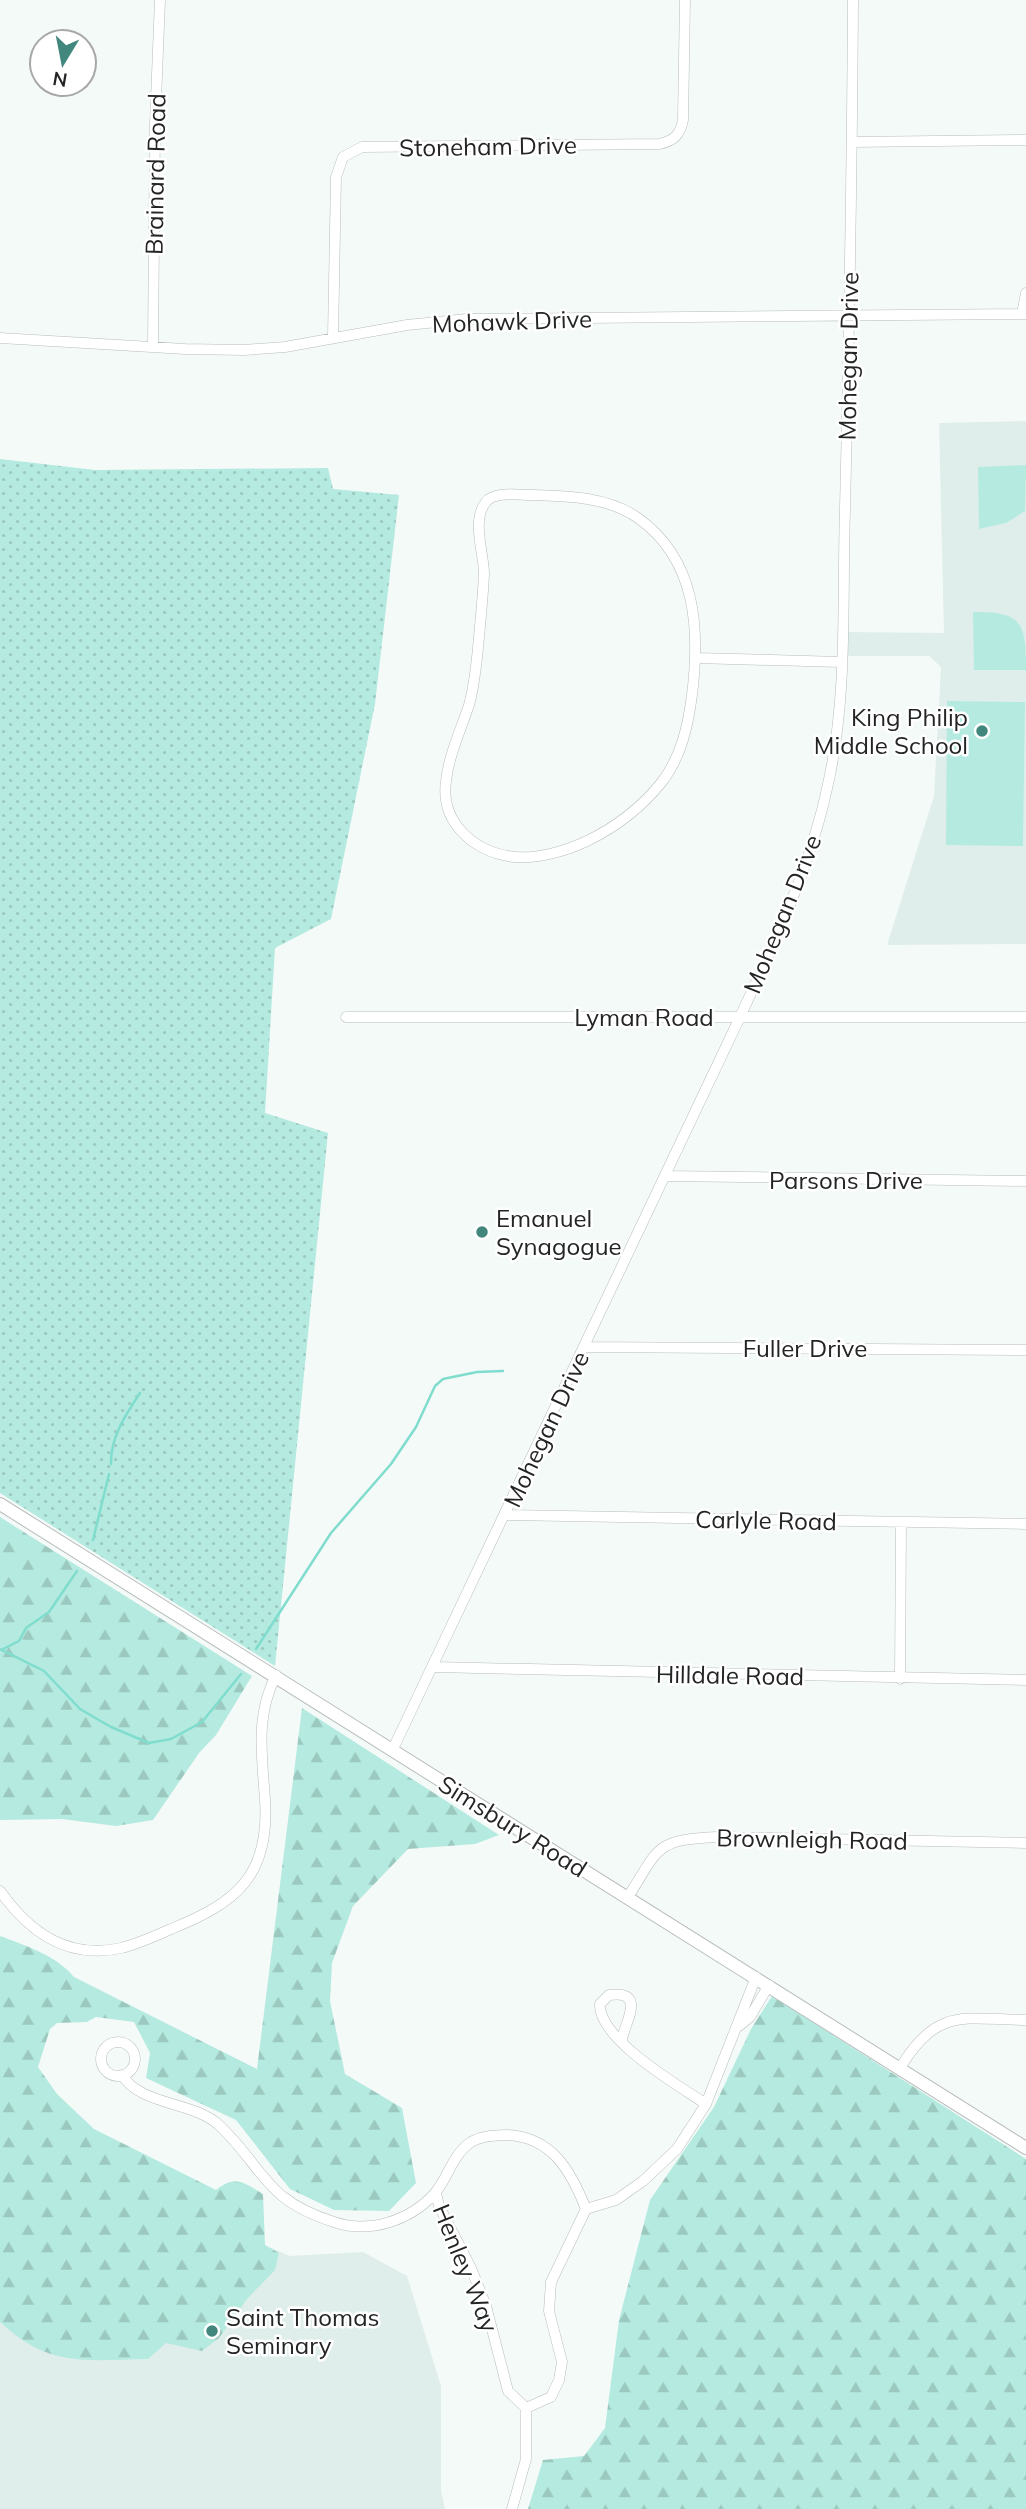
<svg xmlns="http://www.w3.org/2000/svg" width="1026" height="2509" font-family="Mulish,sans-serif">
	<defs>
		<pattern id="grass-dots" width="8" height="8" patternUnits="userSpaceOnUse" patternTransform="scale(1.75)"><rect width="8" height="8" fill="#b5eae0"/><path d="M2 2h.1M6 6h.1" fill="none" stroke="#9bc9c0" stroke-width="1.8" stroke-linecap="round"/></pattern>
		<pattern id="forest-firs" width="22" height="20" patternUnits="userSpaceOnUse" patternTransform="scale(1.75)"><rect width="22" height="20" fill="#b5eae0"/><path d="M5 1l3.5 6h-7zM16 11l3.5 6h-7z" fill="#9bc9c0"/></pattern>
	</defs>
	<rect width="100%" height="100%" fill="#f4faf8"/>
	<!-- built -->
	<path fill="#dfeeeb" d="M1026,421v523l-139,1 47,-149 7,-129 -12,-11h-87l-1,-24 103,1 -5,-210z
		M0,2120l89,51 201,85 73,-4 44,24 34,110v105l4,18h-445z"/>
	<!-- grass -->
	<path fill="url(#grass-dots)" d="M0,459l95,11 233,-2 5,21 66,6 -24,209 -44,215 -56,29 -10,165 63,20 -53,533 -275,-173z"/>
	<!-- forest -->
	<path fill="url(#forest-firs)" d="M0,1517l252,159 -36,59 -17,18 -46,67 -37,6 -54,-7 -62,1z
		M302,1708l197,127 -24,9 -67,5 -55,57 -21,57 -2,38 15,73 57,34 14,75 -27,28 -55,-1 -44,-21 -54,-69 -90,-42 4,-25 -16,-31 -38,-5 -9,5 -30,1 -7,6 -12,38 19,27 37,35 122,61c18,-15 28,-8 47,4l2,51 14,8 -4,17 -28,29 -28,39 -17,13 -36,-8 -18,16c-62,1 -99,9 -148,-37v-386c26,10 56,19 74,41l183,92z
		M772,1996l254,163v350h-498l15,-49 41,-4 21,-28 14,-108 31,-120 64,-93 37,-78z"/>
	<!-- garden -->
	<path fill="#b5eae0" d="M1026,465l-1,46 -19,12 -27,6 -1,-62z
		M973,612c51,-1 53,13 53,58h-52z
		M947,701l78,1 -2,144 -77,-1z"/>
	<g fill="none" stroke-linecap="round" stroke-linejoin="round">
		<!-- stream -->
		<path stroke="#80ddce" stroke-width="2.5" d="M111,1464c-1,-26 15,-50 29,-71
			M93,1540l16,-66
			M0,1649l44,22 36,38 31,18 38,16 22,-4 31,-17 39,-48
			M3,1649l16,-8 7,-13 23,-16 28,-41
			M256,1649l75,-116 60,-69 25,-37 19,-41 8,-7 34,-7 26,-1"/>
		<defs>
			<path id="minor" d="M852,142l174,-2
				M1022,314l4,-21
				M333,337l3,-160 7,-20 19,-10 297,-3c15,-3 21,-9 24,-24l2,-120
				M0,338l185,11 59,1 41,-3 122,-22 60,-6 559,-5
				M153,347l2,-222 5,-125
				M532,495c36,1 76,2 106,23 59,42 62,112 54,177 -4,31 -11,63 -31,88 -21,26 -45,44 -74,58 -21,10 -49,18 -72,16 -40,-4 -75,-34 -69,-76 3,-26 15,-52 23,-76 6,-21 8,-46 10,-68 2,-21 4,-42 5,-63 0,-21 -13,-54 2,-72 8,-11 33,-7 46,-7z
				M696,658l145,4
				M346,1017h680
				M665,1176l361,5
				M584,1347l442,3
				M505,1515l521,9
				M434,1667l592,13
				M900,1679l1,-157
				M392,1751l348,-734c35,-76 71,-151 88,-233 20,-89 14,-184 17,-275 4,-170 7,-339 8,-509
				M0,1891c29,41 67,69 121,57 17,-4 34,-12 50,-19 65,-26 99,-53 94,-129 -3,-46 -10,-83 11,-125
				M628,1897c32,-50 26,-57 89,-60l309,6
				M739,2026l11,-9 19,-32
				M622,2040c2,-17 26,-50 -13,-45l-9,9c-2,35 79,82 106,100
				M101 2059a17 17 0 1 1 34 0a17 17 0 1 1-34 0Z
				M900,2068c37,-61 62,-49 126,-48
				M122,2075c19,31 71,26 97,50 46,44 45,75 115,97 35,12 76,-1 101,-29 13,-15 17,-38 36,-51 10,-6 25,-7 36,-7 45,2 64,36 79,74l-35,73 -2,29 13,51 -3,18 -8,17 -25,11 -18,-17 -22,-85 -15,-38 -32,-62 -3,-13
				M586,2209l30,-9 27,-19 34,-32 29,-45 50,-127
				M512,2509l14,-50v-51"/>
			<path id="major" d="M0,1504l1026,644"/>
		</defs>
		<!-- minor casing -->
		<use href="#minor" stroke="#b8bdbc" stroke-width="11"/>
		<!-- major casing -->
		<use href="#major" stroke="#b8bdbc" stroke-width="14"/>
		<!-- minor -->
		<use href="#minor" stroke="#fff" stroke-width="10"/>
		<!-- major -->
		<use href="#major" stroke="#fff" stroke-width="12"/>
	</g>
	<!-- markers -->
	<g fill="#42877d" stroke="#fff" stroke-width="2.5">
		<circle cx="982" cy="731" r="7"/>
		<circle cx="482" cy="1232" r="7"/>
		<circle cx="212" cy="2331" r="7"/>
	</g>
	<g text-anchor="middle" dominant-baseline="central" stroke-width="5" stroke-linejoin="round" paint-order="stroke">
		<!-- street labels -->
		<g font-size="24" fill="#232524" stroke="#fff">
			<text transform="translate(488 146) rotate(-1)">Stoneham Drive</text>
			<text transform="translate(155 174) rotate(-89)">Brainard Road</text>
			<text transform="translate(512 321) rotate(-2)">Mohawk Drive</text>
			<text transform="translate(848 356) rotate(-89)">Mohegan Drive</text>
			<text transform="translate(782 914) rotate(-68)">Mohegan Drive</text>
			<text x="644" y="1017">Lyman Road</text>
			<text x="846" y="1180">Parsons Drive</text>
			<text x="805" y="1348">Fuller Drive</text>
			<text transform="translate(546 1429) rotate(-65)">Mohegan Drive</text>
			<text transform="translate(766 1520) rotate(1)">Carlyle Road</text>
			<text transform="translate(730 1675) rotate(1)">Hilldale Road</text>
			<text transform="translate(513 1826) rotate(32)">Simsbury Road</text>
			<text transform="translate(812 1839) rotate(1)">Brownleigh Road</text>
			<text transform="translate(466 2268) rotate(68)">Henley Way</text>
		</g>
		<!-- poi labels -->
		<g font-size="24" fill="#232524" stroke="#fff" text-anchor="start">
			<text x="968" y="717" text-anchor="end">King Philip<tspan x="968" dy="28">Middle School</tspan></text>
			<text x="496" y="1218">Emanuel<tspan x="496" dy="28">Synagogue</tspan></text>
			<text x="226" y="2317">Saint Thomas<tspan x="226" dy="28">Seminary</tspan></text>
		</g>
	</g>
	<!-- north arrow -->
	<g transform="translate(63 63) rotate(190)"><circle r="33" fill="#ffffff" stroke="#a7a8a7" stroke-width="2"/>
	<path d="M0-5L12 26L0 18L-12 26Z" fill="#42877d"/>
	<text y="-10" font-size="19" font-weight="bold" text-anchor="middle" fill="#232524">N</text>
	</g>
</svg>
